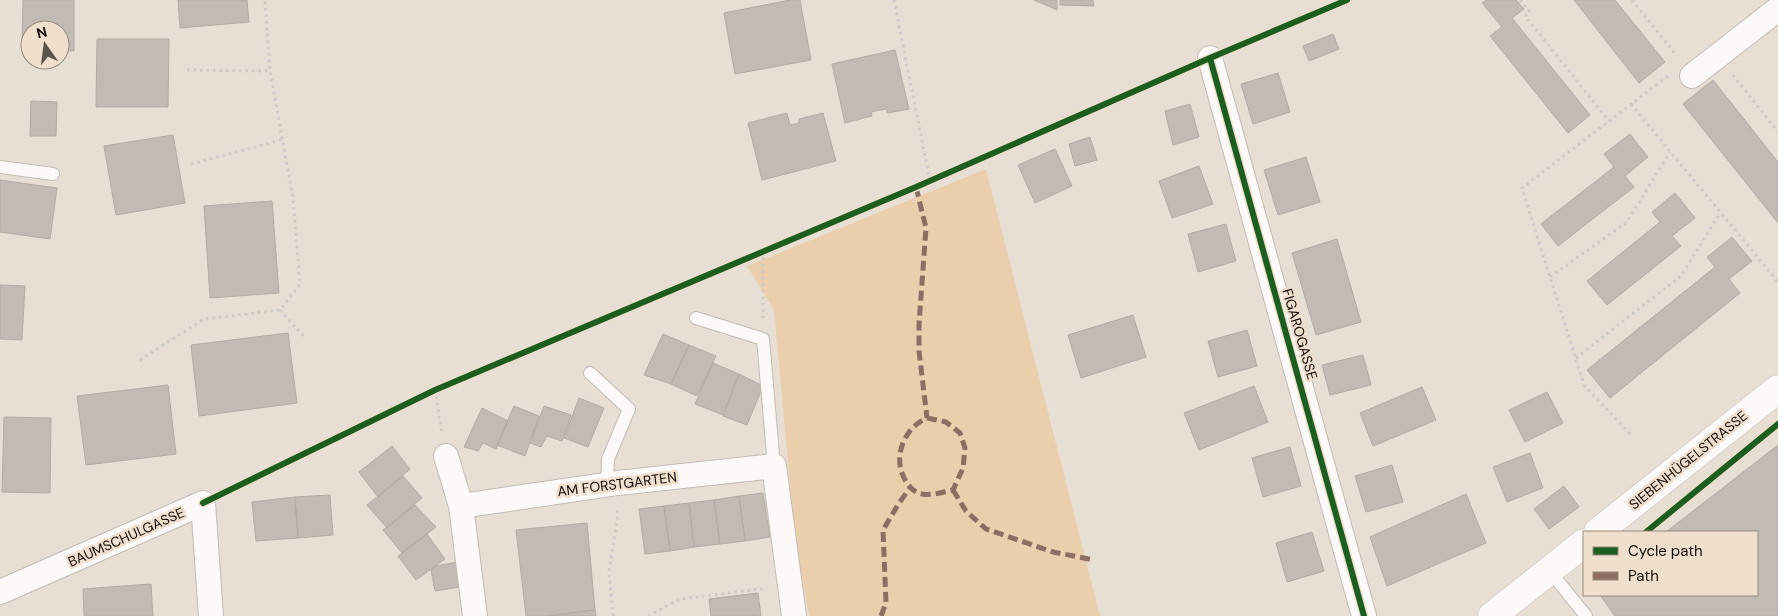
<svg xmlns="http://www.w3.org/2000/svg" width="1778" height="616" font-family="'DM Sans',sans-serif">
	<rect width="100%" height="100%" fill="#e7ded4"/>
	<!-- green -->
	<path fill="#ebcfac" d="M986,169l114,447h-291l-14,-77 -21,-229 -27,-44z"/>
	<!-- building -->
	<path fill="#c2bbb4" stroke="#b3aca4" d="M23,0h51v51h-14v-21h-30v20h-8z
		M178,0h69l2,22 -69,6z
		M790,0h10l11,60 -76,14 -11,-61z
		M1034,0h23v10z
		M1060,0h33l1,6 -34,-1z
		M1486,0h30l8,9 -12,9 78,97 -22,18 -78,-97 12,-9 -20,-24z
		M1574,0h41l50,62 -26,21z
		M1333,34l6,15 -30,12 -6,-15z
		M97,39h72l-1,68h-72z
		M895,50l14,59 -21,4 -2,-4 -15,3 1,4 -27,7 -13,-59z
		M1278,73l12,39 -37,12 -12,-40z
		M1713,80l65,82v61l-95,-119z
		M31,101l26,1 -1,34h-26z
		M1190,104l9,33 -26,8 -8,-34z
		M787,113l3,12 9,-2v-4l24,-6 13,48 -74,19 -14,-57z
		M1630,134l18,23 -23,19 9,11 -76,59 -17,-22 73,-57 -10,-13z
		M173,135l12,68 -69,12 -12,-69z
		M1090,137l7,23 -22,6 -6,-22z
		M1055,149l17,37 -37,17 -17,-38z
		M1306,157l14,45 -42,13 -14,-45z
		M1199,166l14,38 -41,14 -13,-37z
		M0,180l57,8 -7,51 -50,-7z
		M1675,193l20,25 -23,18 9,10 -74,59 -20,-24 73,-59 -8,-10z
		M272,201l7,92 -69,5 -6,-92z
		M1226,224l10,37 -38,11 -10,-38z
		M1732,237l20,24 -23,18 11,14 -130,105 -23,-28 128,-103 -8,-10z
		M1337,239l24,83 -45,13 -24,-82z
		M0,285l25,1 -3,54 -22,-1z
		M1133,315l13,42 -65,21 -13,-43z
		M1247,330l10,36 -39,11 -10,-36z
		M288,333l9,70 -98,13 -8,-71z
		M663,334l26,11 -18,39 -27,-9z
		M689,345l27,11 -19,40 -26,-12z
		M1363,355l8,30 -41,10 -8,-30z
		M713,363l26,11 -16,41 -28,-11z
		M739,374l24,12 -16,39 -24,-9z
		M168,385l8,69 -90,11 -9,-69z
		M1254,386l14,36 -69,28 -15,-37z
		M1422,387l14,33 -63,26 -13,-33z
		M1547,392l16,31 -38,19 -16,-32z
		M579,398l25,10 -16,39 -24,-9z
		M514,406l25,10 -14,40 -28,-11z
		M544,406l27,9 -9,26 -15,-5 -6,11 -11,-4z
		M482,408l26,13 -12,28 -13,-6 -5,8 -14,-4z
		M4,417l47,1 -1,75 -48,-1z
		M1778,445v171h-163l-15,-21h157v-63h-91z
		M392,446l18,23 -32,28 -19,-25z
		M1290,447l11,39 -38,11 -11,-39z
		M1530,453l13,35 -36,14 -14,-35z
		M1392,465l11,37 -37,10 -11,-36z
		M403,476l19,22 -35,30 -20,-23z
		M1564,486l15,21 -30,22 -15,-20z
		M763,493l7,44 -25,4 -6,-45z
		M1466,494l20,49 -99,43 -17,-49z
		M330,495l3,40 -35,3 -3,-41z
		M739,496l6,45 -25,3 -6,-44z
		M295,497l3,41 -42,3 -4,-39z
		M714,500l6,44 -26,3 -5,-44z
		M689,503l5,44 -24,4 -6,-45z
		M415,505l21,22 -34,26 -19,-23z
		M664,506l6,45 -25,3 -6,-45z
		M587,523l8,87 -47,6h-22l-10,-86z
		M1312,532l12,39 -37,11 -11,-39z
		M427,534l18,25 -29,21 -18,-24z
		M457,562l3,25 -25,4 -4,-21 5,-4z
		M151,584l2,32h-69l-1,-27z
		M758,593l3,23h-50l-2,-17z
		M595,610l1,6h-48z"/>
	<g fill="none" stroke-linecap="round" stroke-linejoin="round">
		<defs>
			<path id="service" d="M0,167l53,7
				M696,318l67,21 11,127
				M590,373l39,36 -21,50 -1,25
				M1549,570l37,46"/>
			<path id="minor" d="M1210,58l154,558
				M1692,76l86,-67
				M446,456l15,50 14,110
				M461,506l157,-23 156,-17 20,150
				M0,592l203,-89 8,113"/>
			<path id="tertiary" d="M1598,532l180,-143
				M1492,616l92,-73"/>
		</defs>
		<!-- service casing -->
		<use href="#service" stroke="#c3bdb5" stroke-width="14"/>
		<!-- minor casing -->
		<use href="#minor" stroke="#c3bdb5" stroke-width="26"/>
		<!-- tertiary casing -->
		<use href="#tertiary" stroke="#c3bdb5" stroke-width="29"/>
		<!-- path -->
		<path stroke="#cdcac7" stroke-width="3" stroke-dasharray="2.5 4" stroke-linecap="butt" d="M894,0l36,181
			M1520,0l10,12 -5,4 84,105
			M1632,0l45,56
			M187,70l83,1
			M1733,75l45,57
			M1631,104l147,178
			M191,164l90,-24
			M763,251v67
			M1550,277l77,-55 43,-70
			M280,310l26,29
			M1576,358l105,-82 39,-63
			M140,360l64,-41 76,-9 20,-26 -7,-86 -23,-127 -5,-71
			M435,390l7,43
			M1630,434l-46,-49 -62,-197 147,-113
			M613,616l-4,-45 9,-57 -2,-6
			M648,616l32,-17 87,-11"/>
		<!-- service -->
		<use href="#service" stroke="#fbfaf9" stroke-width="12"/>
		<!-- minor -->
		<use href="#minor" stroke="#fbfaf9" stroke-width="24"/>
		<!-- tertiary -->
		<use href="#tertiary" stroke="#fbfaf9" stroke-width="28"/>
		<!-- quiet -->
		<path stroke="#8d6e63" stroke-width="5" stroke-dasharray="10 5" stroke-linecap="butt" d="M916,187l10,41 -7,96v27l8,67
			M927,418l19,4 14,11 5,15 -2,20 -10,22c-11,2 -24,7 -35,3 -5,-2 -8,-6 -11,-10 -16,-23 -4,-55 20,-65z
			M953,490l13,21 20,18 67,23 41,8
			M881,616l5,-13 -3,-73 16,-27 11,-15"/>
		<defs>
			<path id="cycleway" d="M1210,58l154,558
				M203,503l232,-113 481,-203 294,-129 137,-58
				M1646,532l132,-108"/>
		</defs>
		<!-- cycleway casing -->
		<use href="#cycleway" stroke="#efdfcc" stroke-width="9"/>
		<!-- cycleway -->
		<use href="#cycleway" stroke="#1b5e20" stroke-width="6"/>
	</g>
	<g text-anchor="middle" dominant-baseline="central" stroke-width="5" stroke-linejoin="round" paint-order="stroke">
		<!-- street labels -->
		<g font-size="14" fill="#0f0a05" stroke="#efdfcc">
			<text transform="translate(1300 334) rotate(74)">FIGAROGASSE</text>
			<text transform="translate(1688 460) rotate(-39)">SIEBENHÜGELSTRASSE</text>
			<text transform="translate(617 484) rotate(-7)">AM FORSTGARTEN</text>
			<text transform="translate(126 537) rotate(-24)">BAUMSCHULGASSE</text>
		</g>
	</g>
	<!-- legend -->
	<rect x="1583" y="531" width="175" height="65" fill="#efdfcc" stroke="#958a7c"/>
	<rect x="1593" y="547" width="25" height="8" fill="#1b5e20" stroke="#958a7c"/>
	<text x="1628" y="556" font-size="15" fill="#0f0a05">Cycle path</text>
	<rect x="1593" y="572" width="25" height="8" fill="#8d6e63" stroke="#958a7c"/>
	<text x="1628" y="581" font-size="15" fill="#0f0a05">Path</text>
	<!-- north arrow -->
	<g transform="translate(45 45) rotate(346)"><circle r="24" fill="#efdfcc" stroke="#958a7c"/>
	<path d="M0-4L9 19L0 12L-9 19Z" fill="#5b544d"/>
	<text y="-8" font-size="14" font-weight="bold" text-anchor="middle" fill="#0f0a05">N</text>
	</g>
</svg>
